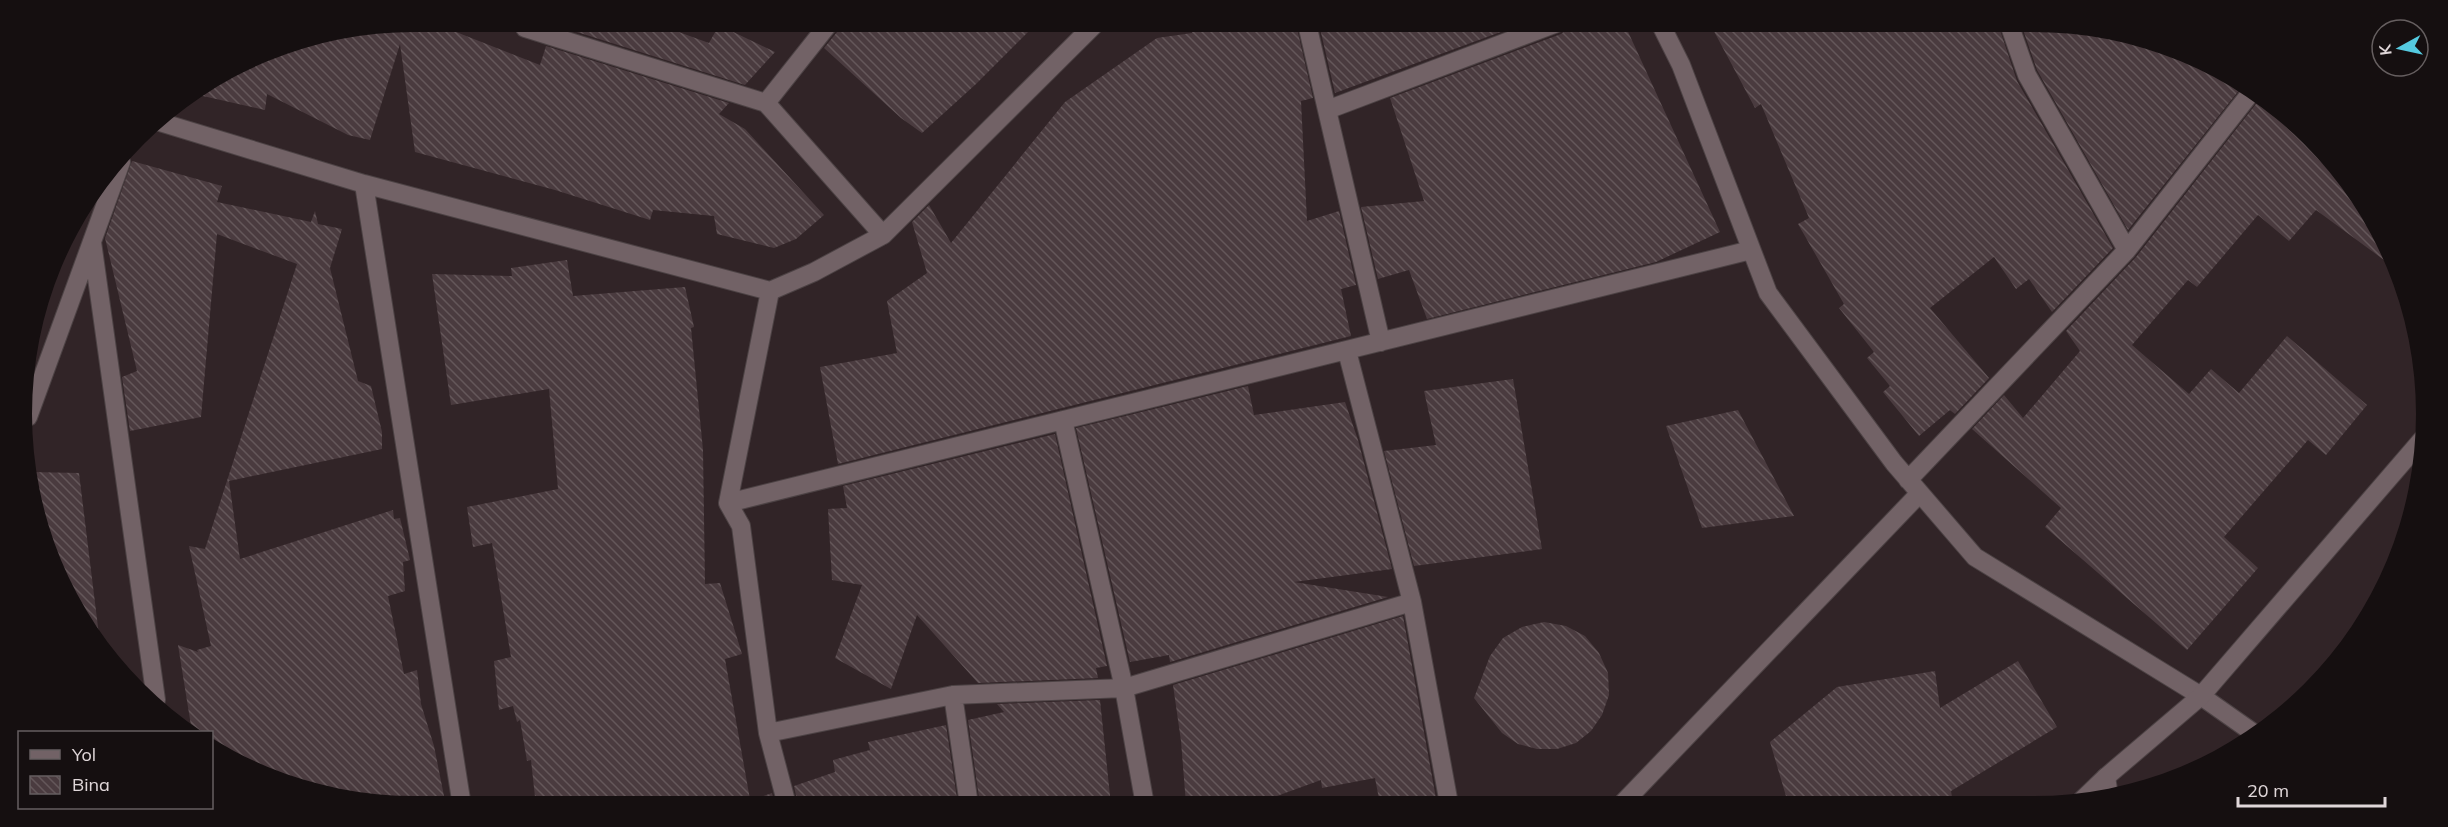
<svg xmlns="http://www.w3.org/2000/svg" width="2448" height="827" font-family="Mulish,sans-serif">
	<defs>
		<pattern id="building-back-hatch" width="6" height="6" patternUnits="userSpaceOnUse" patternTransform="scale(1.5)"><rect width="6" height="6" fill="#4a3b3f"/><path d="M-1 5l2 2M0 0l6 6M5-1l2 2" fill="none" stroke="#64575a"/></pattern>
	</defs>
	<rect width="100%" height="100%" fill="#312427"/>
	<!-- building -->
	<path fill="url(#building-back-hatch)" d="M1997,21l20,60 96,167 -61,64 -23,-33 -13,10 -22,-32 -64,51 59,70 -34,36 -5,-4 -31,26 -36,-44 7,-6 -23,-28 7,-6 -35,-44 5,-4 -46,-80 11,-6 -48,-114 -6,4 -46,-86z
		M2020,21l116,13 72,27 36,23 -116,146 -91,-160z
		M1518,23h7l-190,70 -16,-69z
		M1568,23h56l96,209 -64,30 -229,57 -18,-49 -31,9 -17,-72 63,-6 -34,-103 171,-64 5,-4z
		M1296,24l17,74 -12,3 6,120 32,-10 17,74 -15,4 10,47 -513,128 -18,-97 77,-14 -10,-52 40,-28 -15,-51 17,-17 22,38 114,-141 92,-64 35,-5 -1,-8z
		M1035,25l-59,59 -54,49 -21,-15 -77,-70 18,-22z
		M561,27h104l44,16 9,-16h5l52,25 -30,33z
		M337,28h109l94,37 6,-19 183,57 -10,11 26,15 79,86 -28,24 -22,9 -57,-14 -3,-18 -61,-6 -3,10 -95,-30 -140,-38 -15,-108 -30,96 -22,-5 -81,-41 -2,16 -71,-16 70,-43z
		M2263,95l10,7 56,52 45,63 25,54 -83,-61 -27,31 -31,-26 -61,72 -9,-7 -56,65 57,49 22,-25 28,24 48,-57 80,69 -41,50 -18,-15 -84,97 34,31 -71,82 -142,-123 16,-19 -89,-79 32,-34 19,23 57,-67 -14,-20 70,-74z
		M132,161l90,25 -5,16 94,20 4,-11 3,13 24,5 -12,39 28,113 13,5 11,46v17l-153,32 11,78 153,-49 1,9 6,-1 10,42 -7,2 2,29 -17,5 16,78 13,-4 4,34 13,42 12,60h-32l-102,-13 -100,-46v-15h-20l-14,-87 20,7 -1,-2 14,-4 -22,-100 16,3 92,-285 -80,-30 -16,183 -71,14 -8,-54 15,-6 -32,-133z
		M567,260l6,36 112,-9 9,40 -3,1 12,122 2,134 15,-1 22,71 -17,5 26,146 -215,1 -5,-46 -4,1 -7,-41 -3,2 -4,-16 -14,4 -5,-49 17,-4 -19,-114 -19,4 -6,-40 91,-18 -9,-100 -98,16 -19,-131 80,2 -1,-8z
		M1513,379l29,170 -128,17 -30,-115 52,-6 -12,-54z
		M1248,386l6,29 91,-13 13,38 34,129 -98,13 94,15 -218,65 -1,-7 -39,7 -54,-234z
		M1738,410l56,106 -92,12 -36,-102z
		M1055,434l52,232 -11,2 2,10 -120,5 -61,-68 -26,74 -56,-31 27,-73 -30,-5 -4,-71 19,-1 -4,-22z
		M31,472l48,1 20,162 -6,2 -6,-5 -53,-117z
		M1403,616l34,188h-57l-5,-26 -53,10 -1,-8 -66,24h-69l-5,-63 -8,-56z
		M1544,622l22,4 19,10 14,17 9,20 1,22 -7,20 -11,16 -15,12 -19,6h-20l-19,-5 -16,-11 -28,-35 16,-42 13,-18 19,-11z
		M2018,661l39,66 -106,64 2,12h-165l-18,-61 67,-55 98,-16 5,37z
		M1100,700l11,105h-131l-12,-85 36,-8 -7,-8z
		M946,725l12,80h-160l-4,-19 41,-14 -2,-12 37,-10 -2,-8z
		M772,793l3,12h-16l-1,-7z"/>
	<g fill="none" stroke-linecap="round" stroke-linejoin="round">
		<defs>
			<path id="minor" d="M2008,21l19,54 100,175
				M1660,23l21,42 87,228 126,170 81,94 226,139 54,38
				M1307,24l74,318
				M525,28l241,75 117,132
				M766,103l61,-77
				M1327,110l230,-87
				M153,120l211,64 406,107
				M364,184l98,622
				M92,242l64,458
				M1347,351l65,251 37,202
				M28,417l93,-255
				M1063,420l61,268 21,117
				M1908,480l219,-230 126,-160
				M728,503l1023,-253
				M953,695l16,110
				M768,733l185,-38 171,-7 288,-86
				M2106,777l3,19
				M1622,804l298,-311
				M787,805l-19,-72 -27,-207 -13,-23 42,-212 44,-19 69,-37 211,-210"/>
			<path id="tertiary" d="M2079,803l27,-26 95,-81 225,-261"/>
		</defs>
		<!-- minor casing -->
		<use href="#minor" stroke="#4c4244" stroke-width="20"/>
		<!-- tertiary casing -->
		<use href="#tertiary" stroke="#4c4244" stroke-width="20"/>
		<!-- minor -->
		<use href="#minor" stroke="#726266" stroke-width="18"/>
		<!-- tertiary -->
		<use href="#tertiary" stroke="#726266" stroke-width="18"/>
	</g>
	<!-- crop -->
	<path d="M0 0H2448V827H0ZM414 32H2034A382 382 0 0 1 2416 414V414A382 382 0 0 1 2034 796H414A382 382 0 0 1 32 414V414A382 382 0 0 1 414 32Z" fill="#150f10" fill-rule="evenodd"/>
	<!-- legend -->
	<rect x="18" y="731" width="195" height="78" fill="#150f10" stroke="#665f60" stroke-width="1.5"/>
	<rect x="30" y="750" width="30" height="9" fill="#726266" stroke="#665f60" stroke-width="1.5"/>
	<text x="72" y="761" font-size="18" fill="#e0d7d9">Yol</text>
	<rect x="30" y="776" width="30" height="18" fill="url(#building-back-hatch)" stroke="#665f60" stroke-width="1.5"/>
	<text x="72" y="791" font-size="18" fill="#e0d7d9">Bina</text>
	<!-- north arrow -->
	<g transform="translate(2400 48) rotate(262)"><circle r="28" fill="#150f10" stroke="#665f60" stroke-width="1.5"/>
	<path d="M0-4.5L10 22L0 15L-10 22Z" fill="#55cae0"/>
	<text y="-9" font-size="16" font-weight="bold" text-anchor="middle" fill="#e0d7d9">K</text>
	</g>
	<!-- scale -->
	<path d="M2238 797v9h147v-9" fill="none" stroke="#e0d7d9" stroke-width="3"/>
	<text x="2247" y="797" font-size="18" fill="#e0d7d9" stroke="#150f10" stroke-width="4.5" paint-order="stroke">20 m</text>
</svg>
